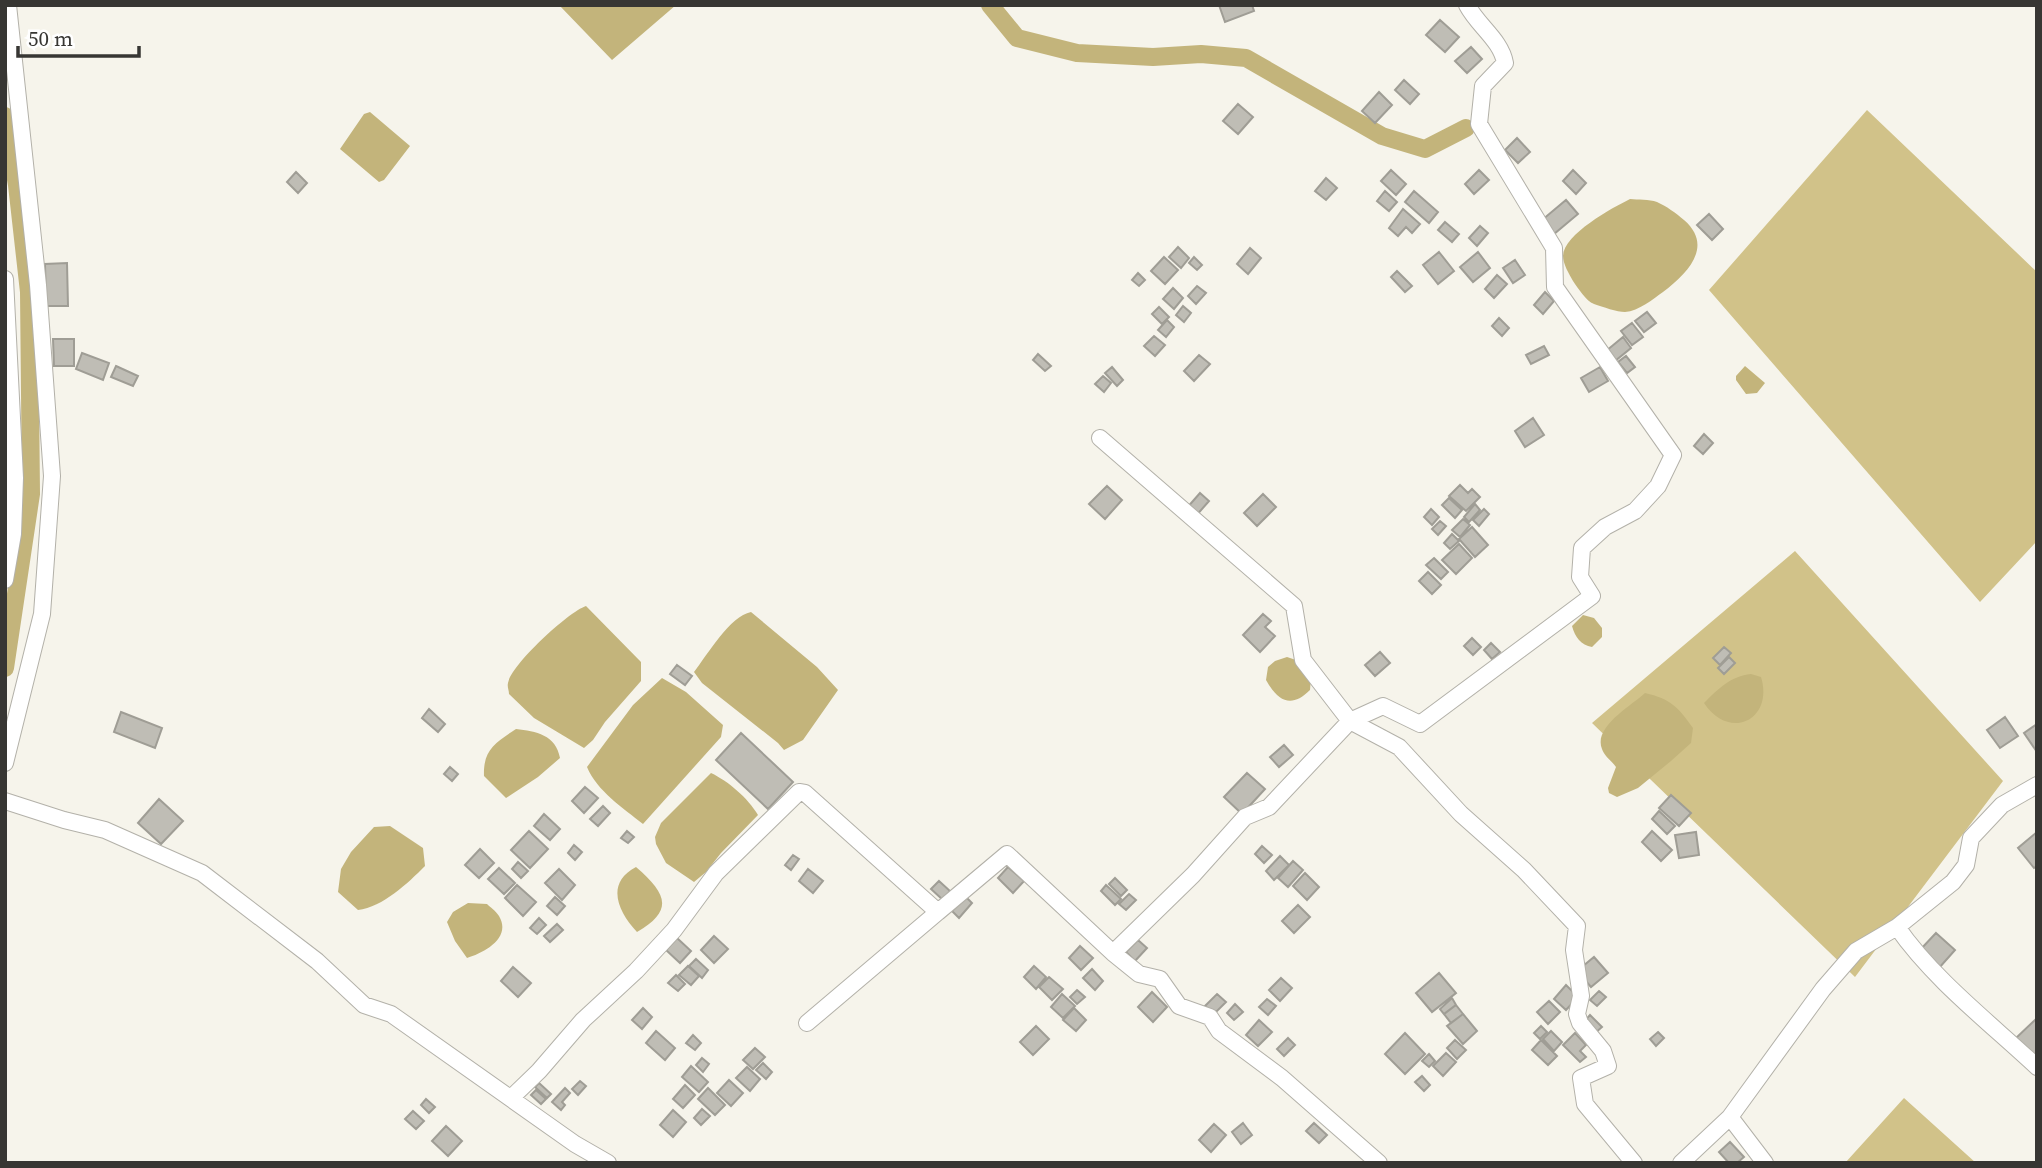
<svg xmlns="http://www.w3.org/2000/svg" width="2042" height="1168" font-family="'Source Serif 4',serif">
	<rect width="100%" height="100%" fill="#f6f4eb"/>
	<!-- forest -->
	<path fill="#d1c289" d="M1867,110l170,162v269l-57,61 -271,-312z
		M1795,551l208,230 -148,196 -263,-254z
		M1904,1098l72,65h-131z"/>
	<!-- water -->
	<path fill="#c3b47b" d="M559,5h117l-64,55z
		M370,112l40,34 -26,34 -5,2 -39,-33 24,-35z
		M1630,199c8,1 19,0 27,3 9,4 19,11 27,18 30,26 4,53 -21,72 -10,7 -24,19 -38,20 -8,0 -22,-5 -31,-8 -8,-3 -16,-16 -21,-23 -4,-7 -10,-17 -10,-25 1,-22 49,-48 67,-57z
		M1745,366l20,17 -8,10 -11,1 -10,-14v-4z
		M586,606l55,56v19l-36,41 -12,18 -9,8 -50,-30 -25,-24c0,-4 -2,-7 -1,-11 3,-18 60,-71 78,-77z
		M751,612l66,55 21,23 -35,50 -19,10 -6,-7 -76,-60 -8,-11c14,-18 36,-56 57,-60z
		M1583,615l11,3 8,10v9l-10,10c-11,-2 -17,-10 -20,-21z
		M1287,657l9,3 15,18 -1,12c-19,19 -32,11 -44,-10l2,-13 7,-6z
		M1751,674l10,3c13,42 -31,65 -57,26 14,-14 27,-27 47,-29z
		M662,678l24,14 37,33 -2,12 -78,87c-20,-16 -46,-33 -56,-57l46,-62z
		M1645,693c26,6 33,14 48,35l-2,15 -20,18 -33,27 -21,9 -8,-4 -1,-5 8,-21c-4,-6 -12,-11 -14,-18 -9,-22 29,-43 43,-56z
		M516,729c20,2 40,6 44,29l-22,19 -32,21 -22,-22c-1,-26 11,-33 32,-47z
		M711,773c17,8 37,25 47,42l-37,38 -15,19 -12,10 -28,-19 -10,-19 -1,-7 6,-14z
		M390,826l33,22 2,18c-17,17 -42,41 -67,44l-20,-18 3,-23 10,-17 23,-25z
		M636,867c30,26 39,43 1,65 -19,-20 -32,-49 -1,-65z
		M468,903l19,1c3,3 9,7 12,12 13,22 -15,37 -32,42l-12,-17 -8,-19 6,-10z"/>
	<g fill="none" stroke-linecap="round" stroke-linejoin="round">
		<!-- canal -->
		<path stroke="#c3b47b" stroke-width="18" d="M990,5l27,33 60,15 76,4 48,-3 45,4 136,78 43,13 41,-21
			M5,116l12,69 12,107 2,202 -26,174"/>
	</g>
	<!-- building -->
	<path fill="#bfbdb5" stroke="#9f9d95" stroke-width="2" d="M1219,5h33l2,6 -29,11z
		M1440,20l19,17 -14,15 -19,-17z
		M1471,47l11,12 -15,14 -12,-12z
		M1404,80l15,14 -9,10 -15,-14z
		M1379,92l13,13 -17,18 -13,-12z
		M1238,104l15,13 -15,17 -15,-13z
		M1517,138l13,14 -12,11 -13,-13z
		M1391,170l15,14 -10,11 -15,-14z
		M1479,170l10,10 -15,14 -9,-10z
		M1573,170l13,13 -10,11 -13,-13z
		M296,172l11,11 -9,10 -11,-11z
		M1326,178l11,10 -11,12 -11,-9z
		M1385,191l12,11 -8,9 -12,-10z
		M1414,191l24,21 -9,11 -24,-21z
		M1566,200l12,14 -24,20 -12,-14z
		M1403,209l17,15 -8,9 -6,-6 -8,9 -9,-8z
		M1709,214l14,15 -11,11 -15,-15z
		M1445,222l14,12 -7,8 -14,-12z
		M1480,226l8,7 -11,13 -8,-8z
		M1178,247l11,11 -8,10 -12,-11z
		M1250,248l11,10 -13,16 -11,-10z
		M1439,252l15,19 -16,13 -15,-19z
		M1478,252l12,16 -17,14 -13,-15z
		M1164,257l14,13 -13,14 -14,-13z
		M1194,257l8,8 -5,5 -8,-7z
		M1515,260l10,15 -12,8 -10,-15z
		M67,263l1,43h-22l-1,-42z
		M1397,271l15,15 -7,6 -14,-15z
		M1138,273l7,7 -6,6 -7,-6z
		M1497,275l10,9 -13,14 -9,-9z
		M1197,286l9,7 -10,11 -8,-8z
		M1173,288l10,10 -9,11 -11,-10z
		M1545,292l9,9 -11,13 -9,-9z
		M1183,306l8,7 -7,9 -8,-7z
		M1159,307l10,10 -7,7 -10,-10z
		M1647,312l9,11 -12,9 -9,-11z
		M1499,318l10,10 -7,8 -10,-10z
		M1167,320l7,7 -8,10 -8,-7z
		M1632,323l11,14 -11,8 -11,-14z
		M1154,336l11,9 -10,11 -11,-10z
		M1623,337l8,11 -16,13 -9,-10z
		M53,339h21v27h-20z
		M1544,346l5,9 -18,9 -5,-9z
		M82,353l27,10 -6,17 -27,-11z
		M1038,354l13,12 -6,5 -12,-11z
		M1199,355l11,9 -16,17 -10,-10z
		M1626,356l9,11 -8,6 -9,-11z
		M116,366l22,10 -5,10 -22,-9z
		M1112,367l11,13 -6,6 -12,-13z
		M1600,367l8,14 -19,11 -8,-14z
		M1103,376l8,7 -7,9 -9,-8z
		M1533,418l11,17 -19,12 -10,-16z
		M1704,434l9,9 -10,11 -9,-8z
		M1460,485l8,8 4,-4 8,8 -14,14 -17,-15z
		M1107,486l15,14 -17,19 -16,-15z
		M1200,493l9,8 -14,16 -9,-8z
		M1263,494l13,13 -19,19 -13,-13z
		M1449,498l13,12 -7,8 -13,-13z
		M1475,504l5,6 -11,12 -5,-5z
		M1431,509l8,8 -7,8 -8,-8z
		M1484,509l5,5 -10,12 -6,-6z
		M1463,519l7,6 -10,12 -8,-7z
		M1440,521l6,5 -8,9 -6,-6z
		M1472,527l16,18 -13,12 -16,-18z
		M1452,534l7,7 -9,8 -6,-6z
		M1459,544l13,14 -16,16 -14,-14z
		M1434,558l14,14 -7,7 -15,-14z
		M1428,572l13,13 -9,9 -13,-13z
		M1263,614l8,7 -6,6 10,9 -15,16 -17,-17z
		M1472,638l9,9 -8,8 -9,-9z
		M1491,643l9,9 -8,7 -8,-9z
		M1724,647l7,6 -11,12 -7,-7z
		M1380,652l10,11 -15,13 -10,-11z
		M1729,657l6,6 -11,11 -6,-6z
		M677,665l15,11 -7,9 -15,-11z
		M429,709l16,15 -7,8 -16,-14z
		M121,712l41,16 -7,20 -41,-16z
		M2005,717l13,19 -18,12 -13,-18z
		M2037,724v28l-13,-19z
		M741,733l52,49 -25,27 -52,-49z
		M1284,745l9,10 -14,12 -9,-10z
		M450,767l8,7 -6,7 -8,-7z
		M1247,773l18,16 -23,25 -18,-17z
		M585,787l13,11 -14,15 -12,-12z
		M1671,795l20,18 -12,13 -20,-18z
		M159,799l24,22 -22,23 -23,-21z
		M603,806l7,7 -12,13 -8,-7z
		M1659,811l16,15 -8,8 -15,-15z
		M544,814l16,15 -10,11 -16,-14z
		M529,831l19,18 -18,19 -19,-18z
		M627,831l7,6 -6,6 -7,-5z
		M1652,831l20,19 -11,11 -19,-19z
		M1696,832l3,23 -20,3 -4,-23z
		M2037,832v34l-3,2 -16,-20z
		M574,845l8,7 -7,8 -7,-7z
		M1262,846l10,9 -8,8 -9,-9z
		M480,849l14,14 -15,15 -14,-13z
		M793,855l6,4 -8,11 -6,-5z
		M1280,856l9,9 -15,15 -8,-9z
		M1293,861l10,9 -15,17 -10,-9z
		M518,862l10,9 -7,7 -9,-9z
		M1008,867l16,14 -11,12 -15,-15z
		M499,868l16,15 -11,11 -16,-15z
		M559,869l16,16 -13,15 -17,-17z
		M808,869l15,12 -10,12 -14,-12z
		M1305,873l14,14 -12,13 -14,-14z
		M1115,878l12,12 -6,6 -12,-12z
		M939,881l11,10 -7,9 -12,-11z
		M517,885l19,17 -13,14 -18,-18z
		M1106,885l15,14 -6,6 -14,-14z
		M1129,894l7,6 -10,10 -7,-6z
		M555,897l10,9 -8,9 -10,-9z
		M966,897l6,6 -13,15 -7,-7z
		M1298,905l12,12 -16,16 -12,-12z
		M539,918l7,7 -9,9 -7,-6z
		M557,924l6,6 -13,12 -6,-6z
		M1936,933l19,17 -16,18 -19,-18z
		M714,936l14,13 -14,14 -13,-13z
		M677,938l14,13 -11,12 -14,-13z
		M1138,940l9,8 -12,13 -9,-9z
		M1080,946l13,12 -12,12 -12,-12z
		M1594,957l14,16 -17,14 -14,-16z
		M696,959l12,11 -6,8 -13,-12z
		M688,966l11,10 -8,9 -12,-10z
		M1034,966l12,11 -10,12 -12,-12z
		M513,967l18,16 -13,14 -17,-16z
		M1092,969l11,12 -8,9 -12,-12z
		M1439,973l17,20 -24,19 -16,-19z
		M676,975l9,9 -7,7 -10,-8z
		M1049,977l14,12 -11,11 -13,-13z
		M1281,978l11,10 -12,13 -11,-11z
		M1566,985l12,12 -12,13 -12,-11z
		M1077,990l8,7 -8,7 -7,-7z
		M1599,991l7,6 -9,9 -7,-6z
		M1152,992l15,15 -14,15 -15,-15z
		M1062,994l13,12 -12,12 -12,-11z
		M1217,994l9,8 -12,12 -9,-8z
		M1452,998l4,7 -12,9 -4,-5z
		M1267,999l9,7 -8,9 -9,-8z
		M1549,1001l11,11 -12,12 -11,-12z
		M1235,1004l8,8 -9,8 -7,-7z
		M1456,1005l7,9 -12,9 -7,-9z
		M643,1008l9,9 -10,12 -10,-9z
		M1074,1008l12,12 -10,11 -13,-11z
		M1463,1014l14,17 -14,13 -16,-18z
		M1590,1015l12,12 -9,8 -11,-11z
		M2037,1018v42l-21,-22z
		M1259,1020l13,12 -14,14 -12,-11z
		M1036,1026l13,13 -16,16 -13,-13z
		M1541,1026l6,6 -7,7 -6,-6z
		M656,1031l19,17 -10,12 -19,-17z
		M1551,1031l11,11 -8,9 -11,-12z
		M1658,1032l6,6 -8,8 -6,-7z
		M1405,1033l20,21 -20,20 -20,-20z
		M1575,1033l11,12 -6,6 6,6 -6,5 -17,-17z
		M693,1035l8,8 -6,7 -9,-7z
		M1288,1038l7,7 -11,11 -7,-7z
		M1455,1040l11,10 -9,9 -10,-11z
		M1541,1040l16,16 -9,9 -16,-15z
		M755,1048l10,9 -12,12 -10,-9z
		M1446,1053l10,9 -13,14 -10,-10z
		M1429,1054l6,7 -6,6 -7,-6z
		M702,1058l7,6 -6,8 -7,-7z
		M763,1063l9,9 -6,7 -10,-9z
		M691,1066l17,16 -9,10 -17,-15z
		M747,1067l13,12 -10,12 -14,-13z
		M1422,1076l8,9 -6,6 -9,-9z
		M729,1080l14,13 -12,13 -14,-13z
		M580,1081l6,5 -8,9 -6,-6z
		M539,1083l12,11 -4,4 -12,-11z
		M685,1085l10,10 -12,13 -10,-9z
		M565,1088l5,5 -8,9 3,3 -4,5 -9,-8z
		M708,1088l17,17 -10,10 -17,-16z
		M536,1090l10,9 -5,5 -10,-9z
		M426,1099l9,8 -6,6 -8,-8z
		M702,1109l8,7 -9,9 -7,-7z
		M673,1110l13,12 -13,15 -13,-12z
		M413,1111l11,10 -8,8 -11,-10z
		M1243,1123l9,12 -11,9 -9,-12z
		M1314,1123l13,12 -8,8 -13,-12z
		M1214,1124l12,11 -15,17 -12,-12z
		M446,1126l16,15 -14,15 -16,-15z
		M1730,1142l14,15 -7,6h-8l-10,-11z"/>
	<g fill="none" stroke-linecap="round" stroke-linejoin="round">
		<defs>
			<path id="minor" d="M5,279l10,199 -2,56 -8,46
				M1100,438l194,168 9,54 47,61 49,26 62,67 63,56 53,56 -3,24 7,46 -4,18 3,9 23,28 5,15 -27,12 4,26 49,59
				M5,763l37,-149 10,-138 -14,-191 -30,-280
				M5,801l59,19 41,10 97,43 115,88 47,44 27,9 184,130 33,19
				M1897,927c36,52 93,96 140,140
				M1113,953l26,21 21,5 19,27 31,11 9,14 63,47 97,85
				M807,1023l131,-111
				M511,1098l28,-27 44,-51 53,-49 38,-41 42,-57 83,-81 6,1 133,119 69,-58 106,99 80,-78 52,-58 24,-10 81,-86 33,-15 37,18 172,-128 -12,-19 2,-29 23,-21 30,-16 23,-25 15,-31 -118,-168 -1,-39 -75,-124 4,-38 22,-23c-4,-23 -27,-37 -38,-58
				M1730,1117l35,46
				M1681,1163l49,-46 93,-128 33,-38 41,-24 56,-45 13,-17 5,-27 31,-33 35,-20"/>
		</defs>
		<!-- minor casing -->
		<use href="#minor" stroke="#b3b1a9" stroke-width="18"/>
		<!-- minor -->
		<use href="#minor" stroke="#fff" stroke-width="16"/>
	</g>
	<!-- border -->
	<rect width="2042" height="1168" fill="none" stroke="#373633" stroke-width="14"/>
	<!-- scale -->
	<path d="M18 46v10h121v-10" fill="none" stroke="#373633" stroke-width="3.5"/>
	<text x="28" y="46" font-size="21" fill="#373633" stroke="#ffffff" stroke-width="5" paint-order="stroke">50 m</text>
</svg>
